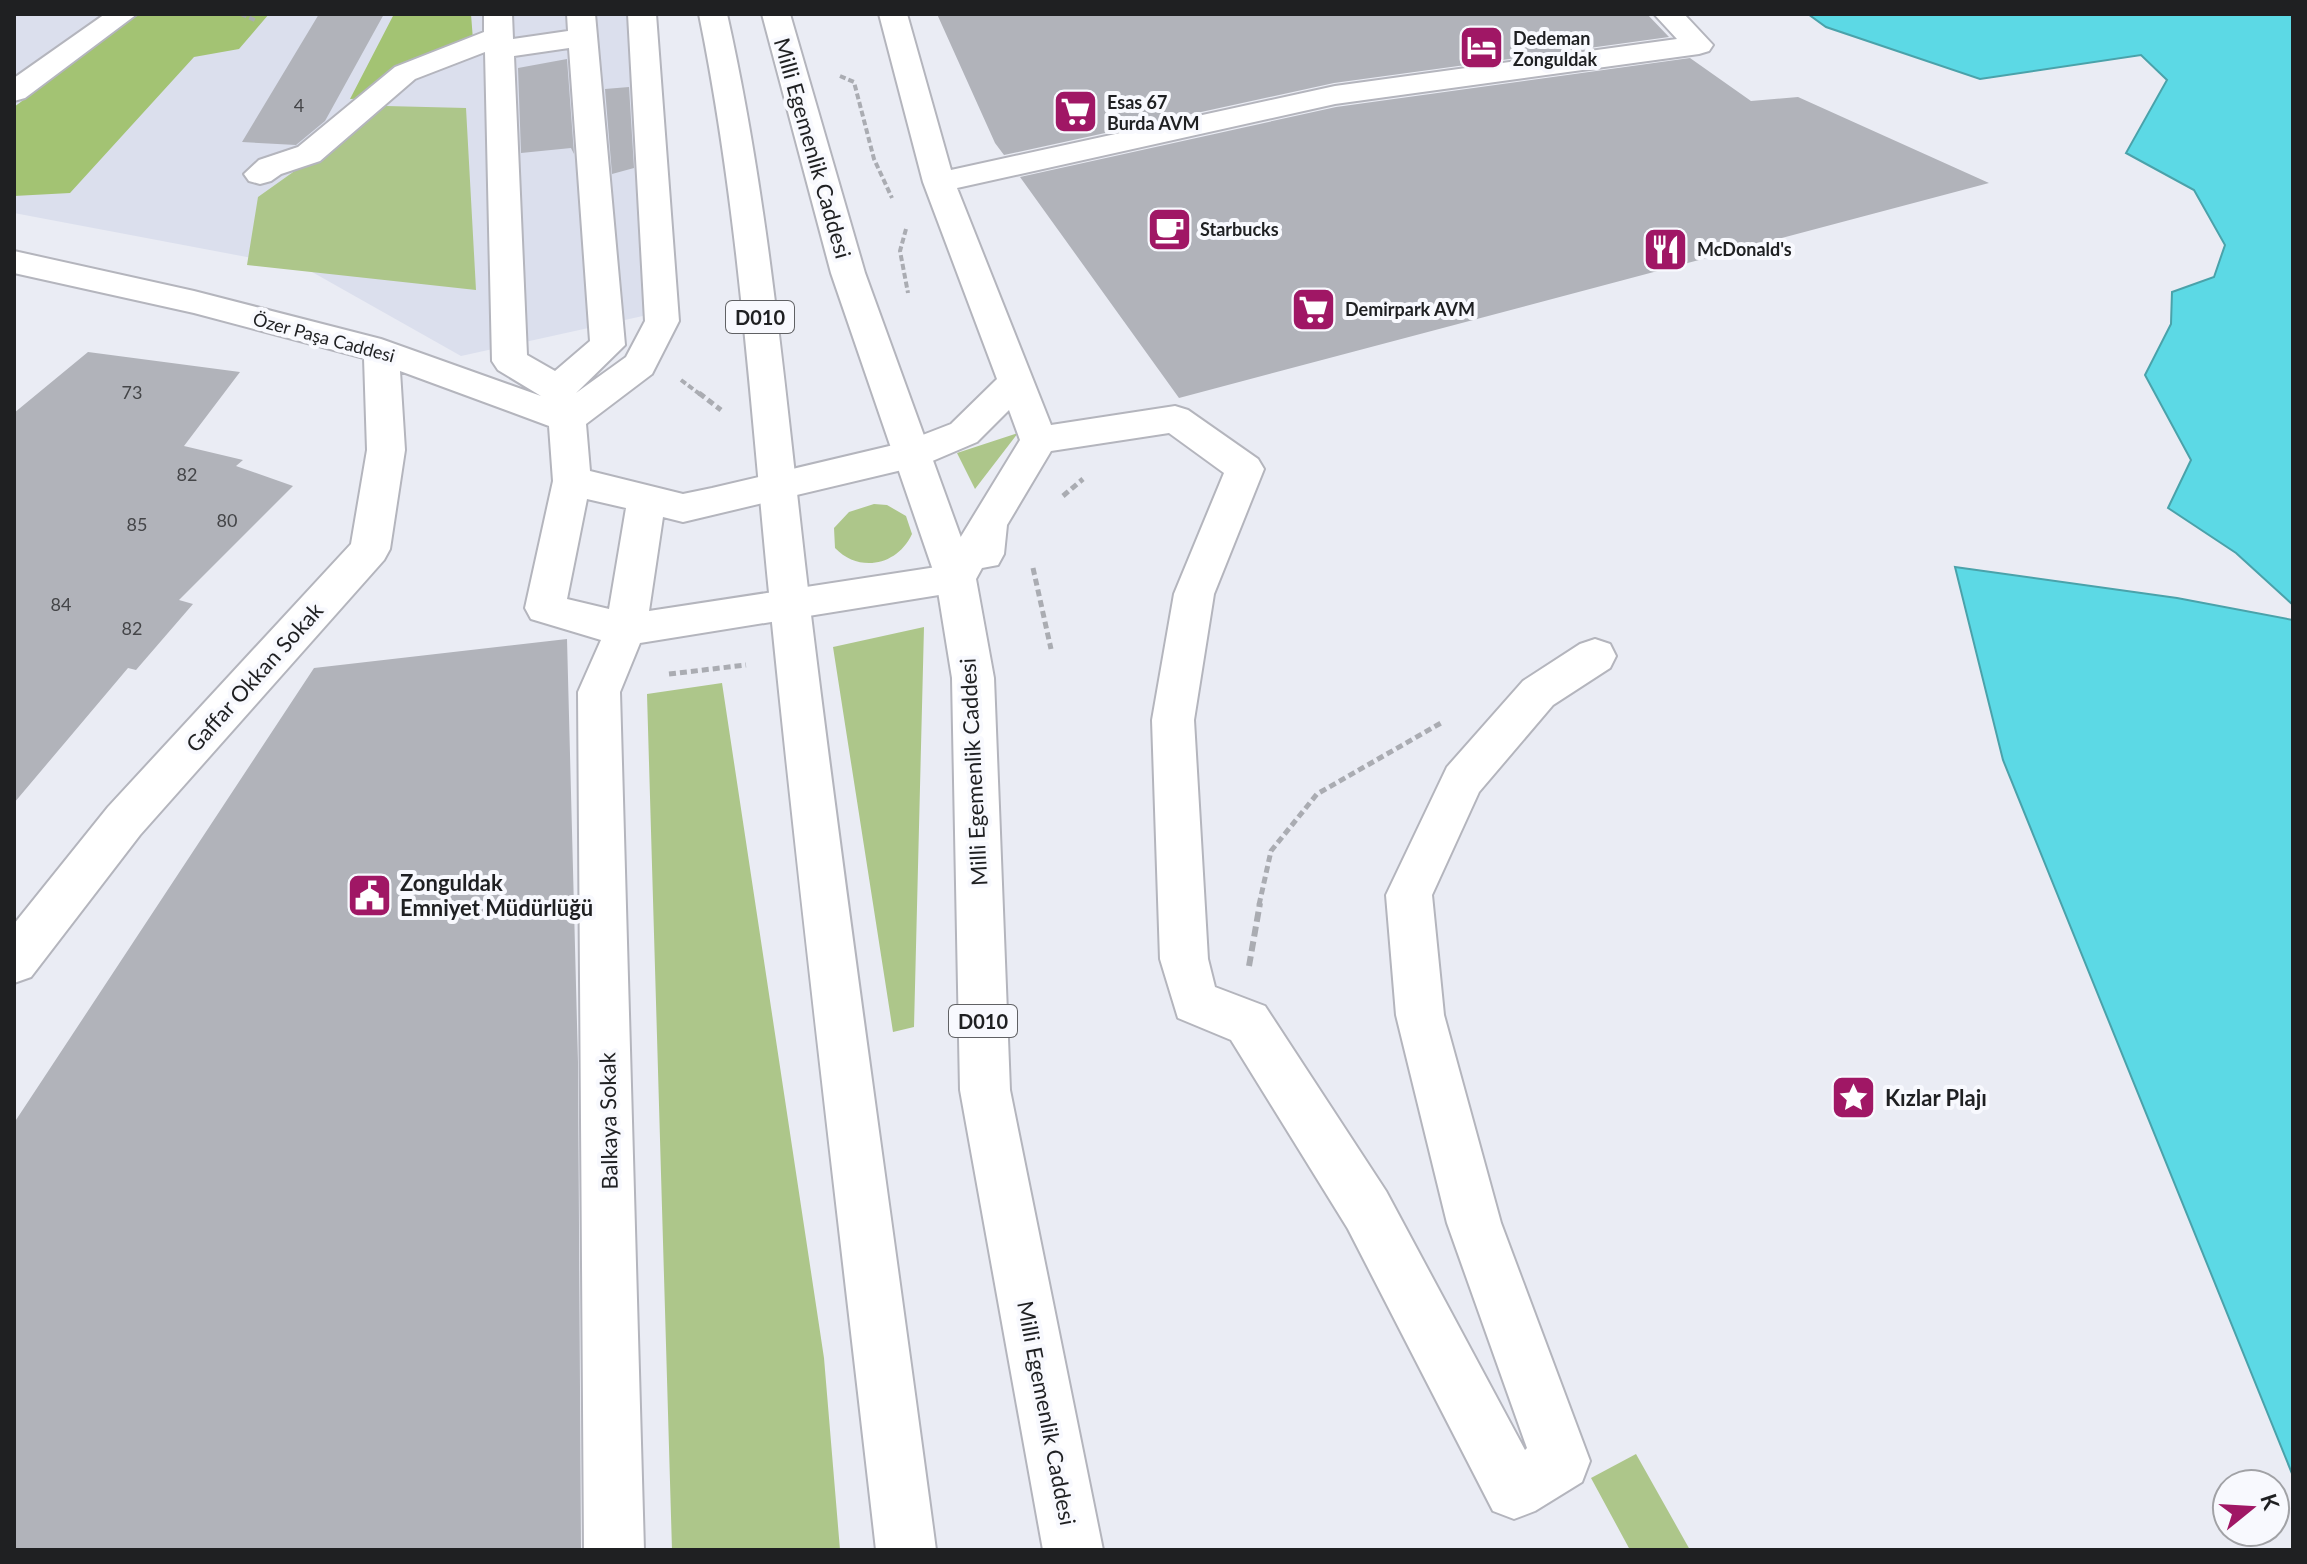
<svg xmlns="http://www.w3.org/2000/svg" width="2307" height="1564" font-family="Lato,sans-serif">
	<rect width="100%" height="100%" fill="#eaecf4"/>
	<!-- built -->
	<path fill="#dbdfed" d="M14,14h616l40,296 -209,46 -156,-88 -291,-55z"/>
	<!-- green -->
	<path fill="#adc68a" d="M386,106l80,2 10,182 -229,-25 11,-68z
		M1018,433l-43,56 -18,-36z
		M874,504l13,1 19,11 6,18c-15,32 -53,39 -77,14l-1,-20 15,-16z
		M924,627l-10,400 -21,5 -60,-385z
		M722,683l102,675 16,192h-168l-25,-856z
		M1636,1454l54,96h-60l-39,-72z"/>
	<!-- forest -->
	<path fill="#a3c373" d="M139,14h130l-30,35 -45,8 -124,136 -56,3v-89z
		M394,14h77l2,26 -101,58 -22,1z"/>
	<!-- water -->
	<path fill="#5cd9e5" stroke="#4aa2aa" stroke-width="2" d="M1808,14h485v591l-57,-52 -68,-45 23,-48 -46,-85 26,-51 1,-32 42,-15 11,-32 -31,-55 -68,-37 41,-73 -26,-25 -161,24 -154,-52z
		M1955,567l222,31 116,22v856l-290,-716z"/>
	<!-- building -->
	<path fill="#b1b3ba" d="M319,14h65l-59,107 -29,24 -54,-3z
		M937,14h710l22,23 -335,46 -330,72 -9,-12z
		M1690,58l61,43 47,-4 191,86 -810,215 -159,-221 316,-70z
		M567,59l7,95 -3,-6 -50,5 -3,-85z
		M629,87l5,81 -22,6 -7,-85z
		M88,352l152,20 -56,74 59,14 -7,6 57,20 -114,114 14,4 -57,66 -8,-2 -114,135v-390z
		M567,639l11,423 3,488h-567v-427l300,-455z"/>
	<g fill="none" stroke-linecap="round" stroke-linejoin="round">
		<defs>
			<path id="street" d="M105,14h32l-112,84 -11,3v-23z
				M484,14h28l1,25 55,-8 -1,-17h28l30,331 -49,48 50,-36 19,-36 -17,-307h28l23,307 -27,53 -66,50 4,47 93,23 29,-6 190,-45 49,-19 46,-45 -74,-197 -44,-168h28l44,156 384,-84 342,-47 -23,-25h30l29,31 -4,6 -10,3 -364,50 -378,84 94,237 124,-19 13,4 70,49 6,10 -50,125 -20,126 14,239 7,28 50,19 121,185 139,259 2,-2 -80,-225 -51,-208 -10,-120 61,-128 76,-86 57,-37 15,-5 15,5 6,12 -6,12 -57,37 -74,87 -47,103 12,120 57,208 89,238 -8,21 -47,29 -21,8 -21,-8 -145,-282 -117,-189 -53,-22 -18,-59 -8,-239 22,-126 50,-121 -55,-40 -118,18 -44,74 -3,29 -6,11 -16,3 -12,22 -330,53 -20,49 24,858h-60l-6,-858 23,-52 -70,-21 -6,-11 28,-127 -4,-55 -149,-55 5,79 -15,99 -6,11 -244,275 -109,142 -17,6v-59l94,-117 243,-263 16,-94 -3,-92 -170,-45 -180,-40v-22l180,40 187,48 160,57 -43,-26 -6,-9 -7,-309 -70,27 -95,82 -39,13 -10,7 -11,3 -11,-3 -5,-7 15,-14 39,-13 97,-80 89,-35zM569,48l21,293 -35,30 -28,-16 -13,-299zM1009,410l11,30 -77,126 -294,45 14,-94 20,5 240,-57 54,-23zM587,499l39,9 -17,101 -42,-10z"/>
			<path id="highway" d="M699,14h28c45,201 60,405 85,609 38,310 83,618 124,927h-60c-35,-309 -73,-618 -104,-927 -21,-204 -32,-408 -73,-609z
				M762,14h28l75,259 111,306 18,99 16,412 93,460h-60l-83,-460 -8,-412 -16,-99 -105,-306z"/>
		</defs>
		<!-- street casing -->
		<use href="#street" stroke="#b4b5bd" stroke-width="4"/>
		<!-- highway casing -->
		<use href="#highway" stroke="#b4b5bd" stroke-width="4"/>
		<!-- path-far2 -->
		<path stroke="#aaacb2" stroke-width="4" stroke-dasharray="6 3" stroke-linecap="butt" d="M241,14l16,7
			M840,76l14,6 20,77 18,39
			M906,229l-6,22 8,42
			M681,380l20,15"/>
		<!-- path-far1 -->
		<path stroke="#aaacb2" stroke-width="5" stroke-dasharray="7 4" stroke-linecap="butt" d="M699,393l22,17
			M1063,496l20,-17
			M1033,568l18,81
			M669,674l77,-9
			M1259,905l12,-54 46,-57 124,-71"/>
		<!-- path -->
		<path stroke="#aaacb2" stroke-width="6" stroke-dasharray="10 5" stroke-linecap="butt" d="M1249,966l11,-63"/>
		<!-- street -->
		<use href="#street" fill="#fff" fill-rule="evenodd"/>
		<!-- highway -->
		<use href="#highway" fill="#fff" fill-rule="evenodd"/>
	</g>
	<!-- icons -->
	<defs>
		<symbol id="hotel-square" viewBox="-11 -11 22 22"><rect x="-9" y="-9" width="18" height="18" rx="4" fill="#a01765" stroke="#f8f9fe"/><path d="M-6-4.5h1.5V1H6V5H4.5V3h-9V5H-6ZM-4 0a1.8 1.8 0 1 1 3.6 0ZM.5 0V-2.5h3Q6-2.5 6 0Z" fill="#fff"/></symbol>
		<symbol id="supermarket-square" viewBox="-11 -11 22 22"><rect x="-9" y="-9" width="18" height="18" rx="4" fill="#a01765" stroke="#f8f9fe"/><path d="M-6-5.5h2.5l.6 2H6L4.5 2H-2.5L-4.4-4H-6ZM-1.5 3.2a1.3 1.3 0 1 0 .1 0ZM3 3.2a1.3 1.3 0 1 0 .1 0Z" fill="#fff"/></symbol>
		<symbol id="cafe-square" viewBox="-11 -11 22 22"><rect x="-9" y="-9" width="18" height="18" rx="4" fill="#a01765" stroke="#f8f9fe"/><path d="M-5.5-4.5H6V0H3Q3 3.5 0 3.5H-2.5Q-5.5 3.5-5.5 0ZM3-3.2v2h1.7v-2ZM-6 4.5H4V6H-6Z" fill="#fff"/></symbol>
		<symbol id="restaurant-square" viewBox="-11 -11 22 22"><rect x="-9" y="-9" width="18" height="18" rx="4" fill="#a01765" stroke="#f8f9fe"/><path d="M-5-6h1v4h1v-4h1v4h1v-4h1v5L-1.5 .5V6h-2V.5L-5-1ZM5-6V6H3V1.5H1.5Q1.5-4 5-6Z" fill="#fff"/></symbol>
		<symbol id="civic-square" viewBox="-11 -11 22 22"><rect x="-9" y="-9" width="18" height="18" rx="4" fill="#a01765" stroke="#f8f9fe"/><path d="M-.6-6.5H3V-4.5H.6V-3L4-1V1h2V6H-6V1h2V-1L-.6-3ZM-1.2 2.5V6h2.4V2.5Z" fill="#fff"/></symbol>
		<symbol id="sight-square" viewBox="-11 -11 22 22"><rect x="-9" y="-9" width="18" height="18" rx="4" fill="#a01765" stroke="#f8f9fe"/><path d="M0-6L1.8-2.2L6-1.7L2.9 1.2L3.7 5.4L0 3.3L-3.7 5.4L-2.9 1.2L-6-1.7L-1.8-2.2Z" fill="#fff"/></symbol>
	</defs>
	<g fill-rule="evenodd">
		<use href="#hotel-square" x="1456" y="22" width="51" height="51"/>
		<use href="#supermarket-square" x="1050" y="86" width="51" height="51"/>
		<use href="#cafe-square" x="1144" y="204" width="51" height="51"/>
		<use href="#restaurant-square" x="1640" y="224" width="51" height="51"/>
		<use href="#supermarket-square" x="1288" y="284" width="51" height="51"/>
		<use href="#civic-square" x="344" y="870" width="51" height="51"/>
		<use href="#sight-square" x="1828" y="1072" width="51" height="51"/>
	</g>
	<g text-anchor="middle" dominant-baseline="central" stroke-width="8" stroke-linejoin="round" paint-order="stroke">
		<!-- far-poi labels -->
		<g font-size="18" font-weight="bold" fill="#1f2022" stroke="#f8f9fe" text-anchor="start">
			<text x="1513" y="38">Dedeman<tspan x="1513" dy="21">Zonguldak</tspan></text>
			<text x="1107" y="102">Esas 67<tspan x="1107" dy="21">Burda AVM</tspan></text>
			<text x="1200" y="229">Starbucks</text>
			<text x="1697" y="249">McDonald's</text>
			<text x="1345" y="309">Demirpark AVM</text>
		</g>
		<!-- number labels -->
		<g font-size="18" fill="#444548">
			<text x="299" y="105">4</text>
			<text x="132" y="392">73</text>
			<text x="187" y="474">82</text>
			<text x="227" y="520">80</text>
			<text x="137" y="524">85</text>
			<text x="61" y="604">84</text>
			<text x="132" y="628">82</text>
		</g>
		<!-- far-street labels -->
		<g font-size="18" fill="#1f2022" stroke="#f8f9fe">
			<text transform="translate(324 337) rotate(15)">Özer Paşa Caddesi</text>
		</g>
		<!-- shield labels -->
		<g fill="#f8f9fe" stroke="#606164" stroke-width="2">
			<rect x="726" y="301" width="68" height="32" rx="6"/>
			<rect x="949" y="1005" width="68" height="32" rx="6"/>
		</g>
		<g font-size="20" font-weight="bold" fill="#1f2022">
			<text x="760" y="317">D010</text>
			<text x="983" y="1021">D010</text>
		</g>
		<!-- street labels -->
		<g font-size="22" fill="#1f2022" stroke="#f8f9fe">
			<text transform="translate(813 148) rotate(74)">Milli Egemenlik Caddesi</text>
			<text transform="translate(254 677) rotate(-48)">Gaffar Okkan Sokak</text>
			<text transform="translate(973 772) rotate(-93)">Milli Egemenlik Caddesi</text>
			<text transform="translate(608 1121) rotate(-91)">Balkaya Sokak</text>
			<text transform="translate(1047 1413) rotate(79)">Milli Egemenlik Caddesi</text>
		</g>
		<!-- poi labels -->
		<g font-size="22" font-weight="bold" fill="#1f2022" stroke="#f8f9fe" text-anchor="start">
			<text x="400" y="882">Zonguldak<tspan x="400" dy="25">Emniyet Müdürlüğü</tspan></text>
			<text x="1885" y="1097">Kızlar Plajı</text>
		</g>
	</g>
	<!-- border -->
	<rect width="2307" height="1564" fill="none" stroke="#1f2022" stroke-width="32"/>
	<!-- north arrow -->
	<g transform="translate(2251 1508) rotate(72)"><circle r="38" fill="#f8f9fe" stroke="#a1a2a6" stroke-width="2"/>
	<path d="M0-6L14 30L0 20L-14 30Z" fill="#a01765"/>
	<text y="-12" font-size="22" font-weight="bold" text-anchor="middle" fill="#1f2022">K</text>
	</g>
</svg>
